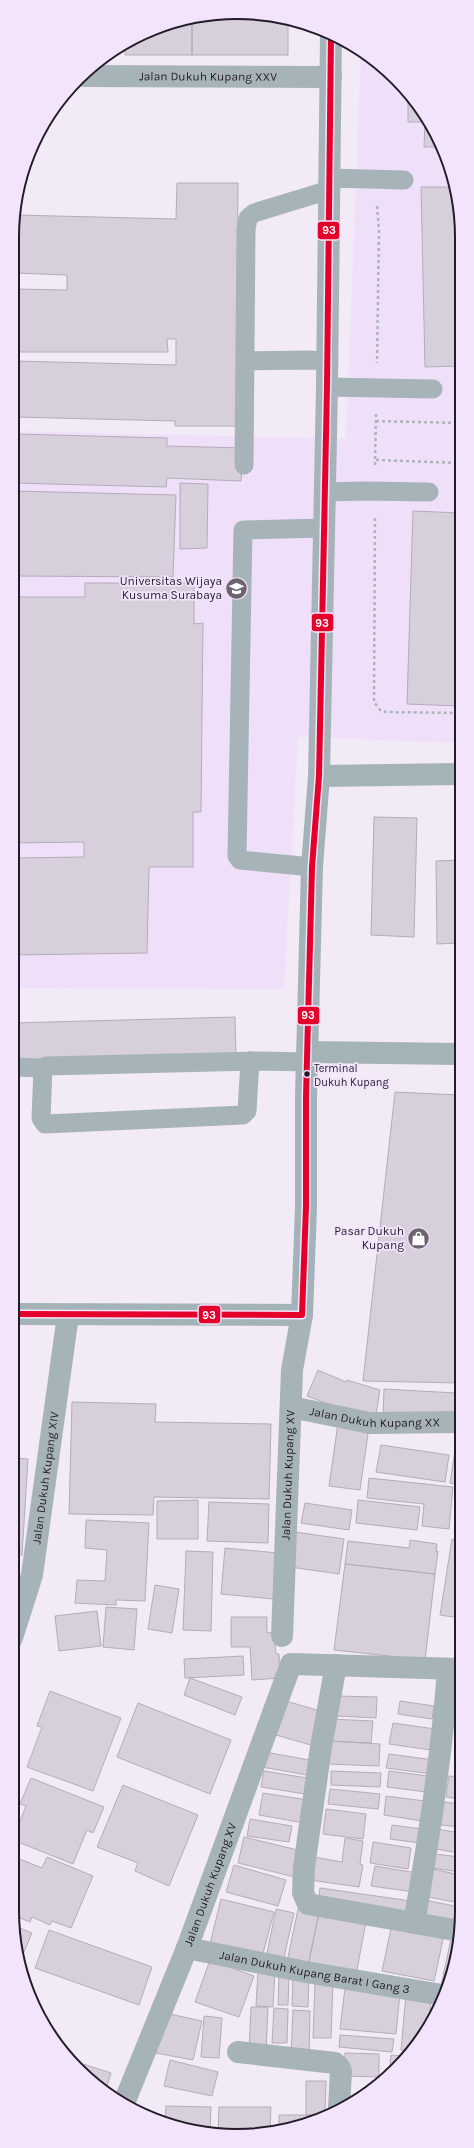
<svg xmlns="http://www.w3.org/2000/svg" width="474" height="2148" font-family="Karla,sans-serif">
	<rect width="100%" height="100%" fill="#f2eaf6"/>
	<!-- built -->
	<path fill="#f0dff9" d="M361,53l35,25 43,60 21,70v535l-162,-6 -14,252 -271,-1 1,-557 332,8z"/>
	<!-- building -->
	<path fill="#d7cfdc" stroke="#b4acb8" d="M267,14l21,6v35h-96v-36z
		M192,19v36h-67v-9l54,-26z
		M408,95l31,43 3,9h-18l1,-25h-17z
		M177,183h61l-2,243h-61v-5l-161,-4v-56l162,4v-26h-9l1,13h-154v-63l53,1v-15l-53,-2 2,-58 160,4z
		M421,187h33l6,21v158l-35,1z
		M15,434l152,4v8l76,2 -2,33 -74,-3 -1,9 -152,-4z
		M180,483l28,1 -1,64 -27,1z
		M14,491l162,4 -3,82 -159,-1z
		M413,511l47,2v193l-53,-2z
		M85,583h109v41l9,-1 -2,189h-8v55h-44l-2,86 -134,2v-97l71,-1v-15l-70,1v-246h71z
		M374,817l43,1 -3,119 -43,-2z
		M460,860v83l-23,1 -1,-83z
		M235,1017l1,43 -223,5v-42z
		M395,1092l65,3v288l-97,-2z
		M318,1370l28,12 1,-2 33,10 -5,31 -68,-25z
		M384,1389l72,4 -1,26 -72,-3z
		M72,1402l84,2 -1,18 116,2 -2,75 -115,-2 -1,18 -84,-1z
		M338,1423l31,4 -9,63 -31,-4z
		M459,1424h1v61l-10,-2z
		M381,1445l68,10 -4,27 -69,-10z
		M13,1458l15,1 -6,96h-10z
		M369,1478l84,9 -4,42 -27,-3 2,-22 -57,-6z
		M198,1500v39h-41v-38z
		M358,1500l62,7 -3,23 -61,-7z
		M209,1502l60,2 -1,39 -61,-2z
		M305,1503l47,7 -3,20 -48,-7z
		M86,1520l63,3 -4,78 -29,-1v5l-41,-2 2,-23 28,1 2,-31 -22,-2z
		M295,1532l49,7 -5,35 -49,-7z
		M452,1539l8,1v78l-20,-3z
		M410,1540l27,4 -1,8 2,-1 -3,23 -90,-10 3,-23 61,7z
		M225,1548l53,5 -5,46 -52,-5z
		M186,1551l27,1 -2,79 -28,-1z
		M345,1564l90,10 -10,86 -91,-10z
		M155,1585l24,4 -7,44 -24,-4z
		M106,1607l31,2 -3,41 -31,-3z
		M97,1611l4,35 -42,5 -4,-35z
		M231,1617h36v16l7,-1 2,22h3l1,24 -28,2 -2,-33h-19z
		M458,1638h2v26h-4z
		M243,1656l1,19 -59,3 -1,-19z
		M190,1678l52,19 -7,18 -51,-20z
		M456,1687h4v17h-5z
		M50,1691l71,27 -28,73 -66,-24 15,-40 -5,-1z
		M338,1696l39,1 -1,21 -39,-2z
		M279,1699l45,13 -10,34 -45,-13z
		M400,1701l34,5 -2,13 -34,-5z
		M138,1703l93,37 -21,54 -93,-37z
		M458,1711h2v22h-3z
		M330,1719l43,2 -2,22 -42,-2z
		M393,1723l42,6 -4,21 -42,-6z
		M329,1741l51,3 -1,22 -51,-2z
		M264,1752l46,8 -3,15 -45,-8z
		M389,1754l45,6 -2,14 -46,-6z
		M456,1755h4v12h-4z
		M264,1771l43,7 -2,16 -44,-7z
		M331,1771l50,2 -1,14 -49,-2z
		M389,1771l39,5 -2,16 -39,-5z
		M449,1776l11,1v22l-14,-2z
		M31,1778l73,29 -11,26 -6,-3 -14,34 -60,-24 13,-34 -6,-2z
		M123,1785l75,30 -29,71 -34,-15 3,-8 -41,-16z
		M330,1789l50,5 -2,15 -50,-5z
		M263,1793l45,7 -4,23 -45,-8z
		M386,1796l39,5 -3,20 -38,-6z
		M444,1802l16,2v23l-19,-2z
		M326,1809l40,5 -3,25 -40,-5z
		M250,1819l42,7 -3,16 -42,-6z
		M392,1825l30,4 -2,14 -30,-4z
		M437,1829l23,4v20l-25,-4z
		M244,1837l58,14 -7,26 -57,-14z
		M345,1838l18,3 -3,23 3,1 -4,22 -49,-7 4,-23 28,5z
		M373,1842l38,6 -3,21 -38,-6z
		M435,1854l25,3v15l-28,-4z
		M12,1856l30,12 5,-11 46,19 -22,52 -19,-7 -2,4 -18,-8 -2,5 -17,-7z
		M234,1865l52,15 -8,26 -52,-14z
		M375,1866l42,7 -3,19 -43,-6z
		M428,1868l32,7v28l-38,-7z
		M320,1888l91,13 -3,16 -90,-13z
		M221,1899l53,13 -13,49 -52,-13z
		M424,1900l36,7v22l-41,-7z
		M276,1909l18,4 -12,53 -17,-3z
		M298,1909l21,4 -11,53 -21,-4z
		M319,1913l47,9 -10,53 -48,-9z
		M392,1924l52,11 -10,46 -52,-10z
		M15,1926l17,7 -11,26z
		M49,1930l103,37 -13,38 -104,-37z
		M452,1934l8,7 -16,46 -3,-1z
		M210,1960l44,16 -15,41 -44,-15z
		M258,1971h17l-2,36 -17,-1z
		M279,1974l10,1 -1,30h-10z
		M293,1974l16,1 -1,32 -16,-1z
		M315,1982h18l-2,56h-18z
		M345,1988l55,5 -4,41 -56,-5z
		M406,1995l25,2 -2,30 -21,24 -7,-1z
		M433,2005h5l-7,19z
		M251,2007h17l-2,45h-17z
		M274,2008l14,1 -1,34h-15z
		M293,2010l17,1 -1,45 -18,-1z
		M165,2013l37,8 -9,39 -37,-7z
		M204,2016l18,2 -3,40 -18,-1z
		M340,2035l54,4 -2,13 -53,-5z
		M345,2053l34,1v23l-35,-1z
		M391,2055l12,1 -14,16z
		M170,2060l48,12 -6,24 -48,-10z
		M74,2061l37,12 -5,16 -33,-26z
		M306,2081h20l-1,32 -3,2h-16z
		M166,2106l45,1 -1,25 -45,-12z
		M219,2107h52l-1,24 -52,3z
		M279,2115h43l-27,13 -16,2z"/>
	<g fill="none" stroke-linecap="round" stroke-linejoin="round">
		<!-- path -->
		<path stroke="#adb4ba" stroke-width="2.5" stroke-dasharray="3 3" stroke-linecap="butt" d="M377,206l2,24 -2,133
			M376,421l84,2
			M376,460l84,3
			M375,465l1,-51
			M375,518l-1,184 6,8 6,2 74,1"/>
		<!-- lane -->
		<path stroke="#a6b4ba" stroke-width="19" d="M329,178l75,2
			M245,361l63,-1 19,1
			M327,387l106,2
			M244,465l2,-235 2,-12 6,-5 75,-23
			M325,492l39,-1 65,1
			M312,867l-72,-7 -3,-4 6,-326 80,-2
			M250,1061l-3,50 -4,4 -198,9 -4,-6 2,-50 3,-2 214,-5 48,1
			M13,1067l30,1"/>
		<!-- street -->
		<g stroke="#a6b4ba" stroke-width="22">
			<path id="s1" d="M85,76l246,1"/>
			<path d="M319,776l8,-389 4,-353"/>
			<path id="s2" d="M291,1407l79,16 90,-1"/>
			<path id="s3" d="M282,1636l10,-266 10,-55"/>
			<path id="s4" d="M12,1638l20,-63 36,-260"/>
			<path d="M336,1665l-15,82 -17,120 -1,26 5,11 152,27"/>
			<path d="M414,1923c15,-84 28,-169 34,-254"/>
			<path id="s5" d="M187,1948l119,24 136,23"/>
			<path d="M238,2052l97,11 4,4 2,4 -2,36"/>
			<path id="s6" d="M124,2103l63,-155 104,-284 169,5"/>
		</g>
		<!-- secondary -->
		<path stroke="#a3b3b7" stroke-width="22" d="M308,1052l152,2
			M13,1314l289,1 4,-108v-110l6,-230 7,-91 141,-2"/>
		<defs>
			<path id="bus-1" d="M13,1314l289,1 4,-108v-110l6,-230 7,-91 8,-389 4,-353"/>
		</defs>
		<!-- bus-1 casing -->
		<use href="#bus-1" stroke="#f3e4fc" stroke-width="9"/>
		<!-- bus-1 -->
		<use href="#bus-1" stroke="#e4002b" stroke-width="6"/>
	</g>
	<!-- icons -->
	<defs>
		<symbol id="university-disc" viewBox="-11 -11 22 22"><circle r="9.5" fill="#6c6371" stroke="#f3e4fc"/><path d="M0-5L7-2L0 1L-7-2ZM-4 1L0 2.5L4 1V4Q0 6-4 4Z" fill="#fff"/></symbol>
		<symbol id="shop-disc" viewBox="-11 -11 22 22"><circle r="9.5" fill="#6c6371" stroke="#f3e4fc"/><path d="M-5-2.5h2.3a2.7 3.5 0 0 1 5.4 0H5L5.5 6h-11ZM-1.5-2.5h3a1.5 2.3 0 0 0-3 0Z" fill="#fff"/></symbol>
	</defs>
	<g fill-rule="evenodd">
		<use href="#university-disc" x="224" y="576" width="25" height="25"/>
		<use href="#shop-disc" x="406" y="1226" width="25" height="25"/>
	</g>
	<!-- markers -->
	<circle fill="#241b29" stroke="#f3e4fc" stroke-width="1.5" cx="307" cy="1074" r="3.5"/>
	<g text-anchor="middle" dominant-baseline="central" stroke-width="3.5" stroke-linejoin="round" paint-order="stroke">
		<!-- bus labels -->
		<g font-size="11" fill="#241b29" stroke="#f3e4fc" text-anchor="start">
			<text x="314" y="1068">Terminal<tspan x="314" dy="14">Dukuh Kupang</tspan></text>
		</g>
		<!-- street labels -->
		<g font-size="12" fill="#241b29" stroke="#f3e4fc">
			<text stroke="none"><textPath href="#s1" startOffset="123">Jalan Dukuh Kupang XXV</textPath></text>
			<text stroke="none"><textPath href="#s2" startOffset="85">Jalan Dukuh Kupang XX</textPath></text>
			<text stroke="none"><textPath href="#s3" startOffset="161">Jalan Dukuh Kupang XV</textPath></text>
			<text stroke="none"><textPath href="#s4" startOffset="164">Jalan Dukuh Kupang XIV</textPath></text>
			<text stroke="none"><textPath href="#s6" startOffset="235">Jalan Dukuh Kupang XV</textPath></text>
			<text stroke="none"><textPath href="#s5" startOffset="130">Jalan Dukuh Kupang Barat I Gang 3</textPath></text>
		</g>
		<!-- poi labels -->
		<g font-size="12" fill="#241b29" stroke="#f3e4fc" text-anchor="end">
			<text x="222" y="581">Universitas Wijaya<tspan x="222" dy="14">Kusuma Surabaya</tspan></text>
			<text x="404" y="1231">Pasar Dukuh<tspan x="404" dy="14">Kupang</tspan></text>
		</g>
	</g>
	<!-- crop -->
	<path d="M0 0H474V2148H0ZM237 19H237A218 218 0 0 1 455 237V1911A218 218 0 0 1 237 2129H237A218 218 0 0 1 19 1911V237A218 218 0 0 1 237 19Z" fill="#f3e4fc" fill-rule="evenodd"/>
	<path fill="none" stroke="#241b29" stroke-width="2" d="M237 19H237A218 218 0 0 1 455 237V1911A218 218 0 0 1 237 2129H237A218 218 0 0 1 19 1911V237A218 218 0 0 1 237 19Z"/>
	<g stroke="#f3e4fc" stroke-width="1.5">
		<rect x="317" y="221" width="23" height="19" rx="4" fill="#e4002b"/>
		<rect x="311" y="613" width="23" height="19" rx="4" fill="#e4002b"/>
		<rect x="297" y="1006" width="23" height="19" rx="4" fill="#e4002b"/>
		<rect x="198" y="1305" width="23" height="19" rx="4" fill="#e4002b"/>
	</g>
	<g font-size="11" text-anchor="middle" font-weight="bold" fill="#fff">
		<text x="329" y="234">93</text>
		<text x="322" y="627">93</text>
		<text x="308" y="1019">93</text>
		<text x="209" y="1319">93</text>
	</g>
</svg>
